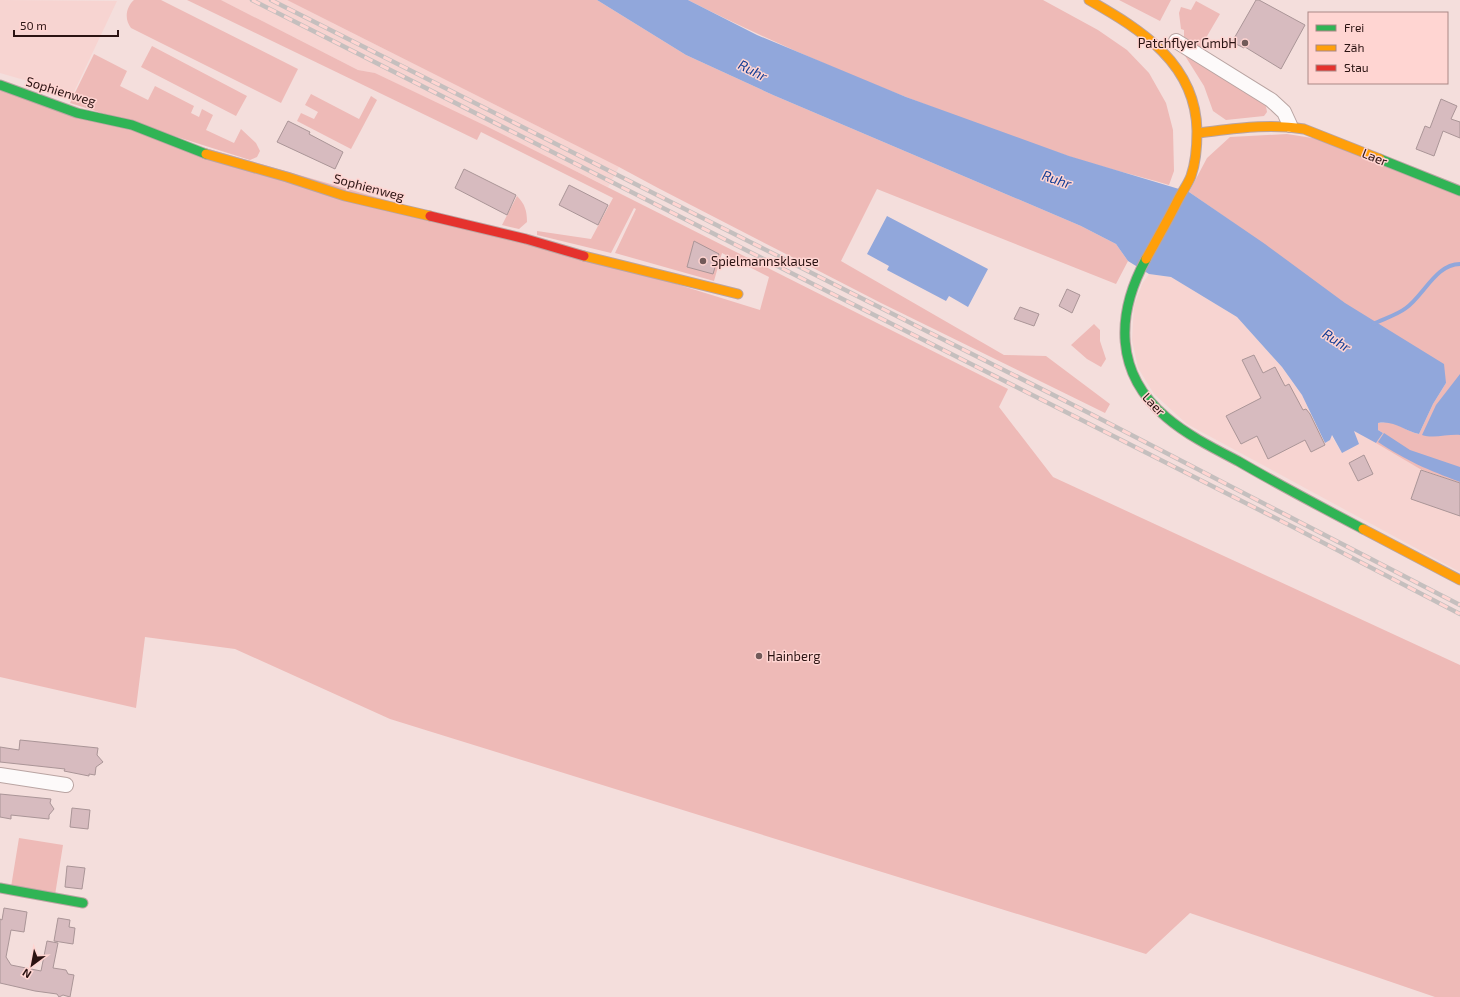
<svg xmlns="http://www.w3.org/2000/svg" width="1460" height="997" font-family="'Exo 2',sans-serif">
	<rect width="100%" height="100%" fill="#f4dedc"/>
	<!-- built -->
	<path fill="#f7d4d1" d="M0,0l117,1 -44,93 -73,-21z
		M221,0h66l332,167 -11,20 -233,-114 -17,-3z
		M1149,274l22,3 66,40 45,50 20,28 23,48 6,-8 11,18 12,-22 11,4 55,34 40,14v89l-273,-148 -33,-30 -16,-26 -6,-28 2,-34 8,-22z"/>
	<!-- green -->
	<path fill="#eebab7" d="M134,0h27l137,69 -17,34 -150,-75c-7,-9 -5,-21 3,-28z
		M187,0h34l137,70 17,3 111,53 522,263 -9,18 54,70 407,188v332h-25l-245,-84 -44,41 -756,-235 -155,-70 -90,-12 -9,71 -136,-31v-588l644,185 116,36 9,-33 -47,-24 -8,28 -99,-28 21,-44 -2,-1 -23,45 -74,-18v-4l54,8 22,-41 -132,-66 -4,8z
		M287,0h310l89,55 87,40 308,131 35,18 12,17 -12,23 -239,-95 -36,72 163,94 42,1 64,48 -5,9 -224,-110 -223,-115 -39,-21z
		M688,0h355l55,30 29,20 22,23 17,30 7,27 1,41 -5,14c-34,-10 -68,-18 -101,-29 -130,-44 -258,-94 -380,-156z
		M1119,0h52l-11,21z
		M1196,1l24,13 -20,34 -16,-11v-7l-3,-1 -2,-16 2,-6 10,3z
		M152,46l95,50 -11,20 -95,-49z
		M1182,51l83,50 2,11 -3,4 -38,4 -13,-9 -9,-25z
		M94,54l33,17 -7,15 28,14 7,-14 39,20 -3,7 8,4 3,-8 11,6 -7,15 28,13 7,-14 15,14 4,8 -3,6 -7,3 -180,-57z
		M311,94l48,25 12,-23 6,4 -26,49 -54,-28 4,-8 13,6 4,-7 -13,-7z
		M1287,134l38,6 135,56v287l-40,-14 -44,-26 7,-10 -5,-3v-7c19,-4 25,8 41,11l14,-30 13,-21c-84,-67 -169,-131 -257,-191l18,-34 23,-21z
		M517,196c8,8 10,15 10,26l-8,7 -17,-4z
		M1094,324l6,6v11l6,18 -5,8 -14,-8 -16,-14z
		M19,838l44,7 -8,50 -44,-8z"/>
	<!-- water -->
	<path fill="#91a7db" d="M597,0h91l69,35 149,62 163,59 120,36 76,52 80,59 99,61 2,19 -13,21 -14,30c-15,-3 -24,-14 -41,-11v7l5,3 -7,10 -22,-12 5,13 -17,9 -10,-18 -2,5 -5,3 -23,-48 -20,-28 -45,-50 -66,-40 -22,-3 -21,-13 -12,-17 -35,-18 -308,-131 -87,-40z
		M887,216l101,53 -20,38 -19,-11 -3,5 -59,-31 2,-4 -22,-12z
		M1460,374v61c-12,-1 -27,4 -38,0l14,-30z
		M1384,433l26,17 50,17v15c-32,-12 -53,-21 -82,-40z"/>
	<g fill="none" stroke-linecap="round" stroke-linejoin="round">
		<!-- stream -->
		<path stroke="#91a7db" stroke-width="4" d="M1373,324c10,-5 24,-9 33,-16 18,-13 30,-44 54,-44"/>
	</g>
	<!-- building -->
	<path fill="#d7bbbf" stroke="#aa9597" d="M1256,0h3l46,25 -24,44 -36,-22 -1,1 -12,-6z
		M1441,99l16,7 -6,13 9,3v16l-17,-7 -9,25 -18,-7 9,-23 5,2z
		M288,121l22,11 -1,2 34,18 -8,17 -58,-27z
		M464,169l52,26 -9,20 -52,-27z
		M569,185l39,20 -10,20 -39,-20z
		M694,241l25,13 -6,20 -26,-7z
		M1067,289l13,6 -8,18 -13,-7z
		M1020,307l19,7 -5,12 -20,-7z
		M1254,355l9,18 12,-6 10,19 4,-2 14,26 3,-1 4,5 15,31 -14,7 -6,-12 -37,19 -11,-23 -16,8 -15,-28 35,-18 -19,-38z
		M1364,455l9,19 -15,7 -9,-18z
		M1421,470l39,13v33l-49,-17z
		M20,740l78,8 -1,7 6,7 -7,5 -1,8 -6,-1v2l-25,-5 1,-2 -65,-7v-15l19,3z
		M0,794l51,5 -1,4 4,6 -5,6v4l-38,-4v4l-11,-2z
		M72,808l18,2 -2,19 -18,-2z
		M67,866l18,2 -3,21 -17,-2z
		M4,908l23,4 -3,20 -13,-2 -5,27 5,8 30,6 6,-30 11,2 -5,25 13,2 2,4 6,1 -4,22 -7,-2 -4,2 -2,-3 -22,-3 -35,-8v-64l2,1z
		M58,918l12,2 -1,7 6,1 -2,16 -19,-3z"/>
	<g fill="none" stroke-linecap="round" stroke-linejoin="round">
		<defs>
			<path id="street" d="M1176,41l95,59 13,12 6,13
				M0,775l66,10"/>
			<path id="fast" d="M0,85l77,28 55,12 74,29
				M1380,159l80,32
				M1146,259c-30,55 -32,114 20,158 21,18 47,31 72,44 41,24 83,46 125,68
				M0,888l83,15"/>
			<path id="slow" d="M1089,0c53,30 107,64 108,131 0,14 -1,31 -6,45 -3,8 -9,16 -13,24 -10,20 -21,39 -32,59
				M1198,133c35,-4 70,-10 106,-4l76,30
				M206,154l81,23 58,19 85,20
				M584,256l154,38
				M1363,529l97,51"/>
			<path id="jam" d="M430,216l96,23 58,17"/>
		</defs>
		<!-- street casing -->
		<use href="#street" stroke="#b9a4a2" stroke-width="16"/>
		<!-- fast casing -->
		<use href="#fast" stroke="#b9a4a2" stroke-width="11"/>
		<!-- slow casing -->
		<use href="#slow" stroke="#b9a4a2" stroke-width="11"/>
		<!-- jam casing -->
		<use href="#jam" stroke="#b9a4a2" stroke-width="11"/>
		<!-- street -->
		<use href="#street" stroke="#fdfafa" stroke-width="14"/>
		<!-- fast -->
		<use href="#fast" stroke="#30b455" stroke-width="9"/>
		<!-- slow -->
		<use href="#slow" stroke="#ff9f0a" stroke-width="9"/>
		<!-- jam -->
		<use href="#jam" stroke="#e5322d" stroke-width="9"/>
		<defs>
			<path id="rail" d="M252,0l1043,528 165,86
				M271,0l818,413 371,192"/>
		</defs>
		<!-- rail casing -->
		<use href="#rail" stroke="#c5bfbe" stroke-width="4.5"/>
		<!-- rail -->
		<use href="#rail" stroke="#ffd5d2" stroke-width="3" stroke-dasharray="9" stroke-linecap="butt"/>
	</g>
	<!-- markers -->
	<g fill="#715a59" stroke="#ffd5d2" stroke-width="1.5">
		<circle cx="1245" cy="43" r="4"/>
		<circle cx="703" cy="261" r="4"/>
		<circle cx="759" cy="656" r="4"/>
	</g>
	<g text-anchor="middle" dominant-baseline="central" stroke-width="3" stroke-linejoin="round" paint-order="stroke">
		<!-- poi labels -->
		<g font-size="13" fill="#2b1312" stroke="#ffd5d2" text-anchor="start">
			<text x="1237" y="43" text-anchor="end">Patchflyer GmbH</text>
			<text x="711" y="261">Spielmannsklause</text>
			<text x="767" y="656">Hainberg</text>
		</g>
		<!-- street labels -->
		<g font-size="13" fill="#2b1312" stroke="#ffd5d2">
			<text transform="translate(61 91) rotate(17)">Sophienweg</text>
			<text transform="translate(1375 157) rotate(22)">Laer</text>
			<text transform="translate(369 187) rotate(15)">Sophienweg</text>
			<text transform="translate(1154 404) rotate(47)">Laer</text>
		</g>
		<!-- water labels -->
		<g font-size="14" font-style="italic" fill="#133d95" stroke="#ffd5d2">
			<text transform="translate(753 70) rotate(27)">Ruhr</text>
			<text transform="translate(1057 179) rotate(19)">Ruhr</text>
			<text transform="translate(1337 340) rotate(33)">Ruhr</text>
		</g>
	</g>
	<!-- legend -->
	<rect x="1308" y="12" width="140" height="72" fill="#ffd5d2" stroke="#aa8785"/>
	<rect x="1316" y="25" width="20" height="6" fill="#30b455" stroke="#aa8785"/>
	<text x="1344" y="32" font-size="12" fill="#2b1312">Frei</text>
	<rect x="1316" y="45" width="20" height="6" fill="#ff9f0a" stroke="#aa8785"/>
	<text x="1344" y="52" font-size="12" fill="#2b1312">Zäh</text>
	<rect x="1316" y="65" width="20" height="6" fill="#e5322d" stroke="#aa8785"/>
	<text x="1344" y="72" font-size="12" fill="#2b1312">Stau</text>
	<!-- north arrow -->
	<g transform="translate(32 965) rotate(212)" stroke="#ffd5d2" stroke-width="3" paint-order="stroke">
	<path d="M0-3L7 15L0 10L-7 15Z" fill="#2b1312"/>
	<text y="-6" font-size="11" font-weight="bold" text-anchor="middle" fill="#2b1312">N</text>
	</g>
	<!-- scale -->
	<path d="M14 30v6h104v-6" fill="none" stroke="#2b1312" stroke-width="2"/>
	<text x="20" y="30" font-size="12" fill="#2b1312" stroke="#ffd5d2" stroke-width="3" paint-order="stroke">50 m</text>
</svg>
